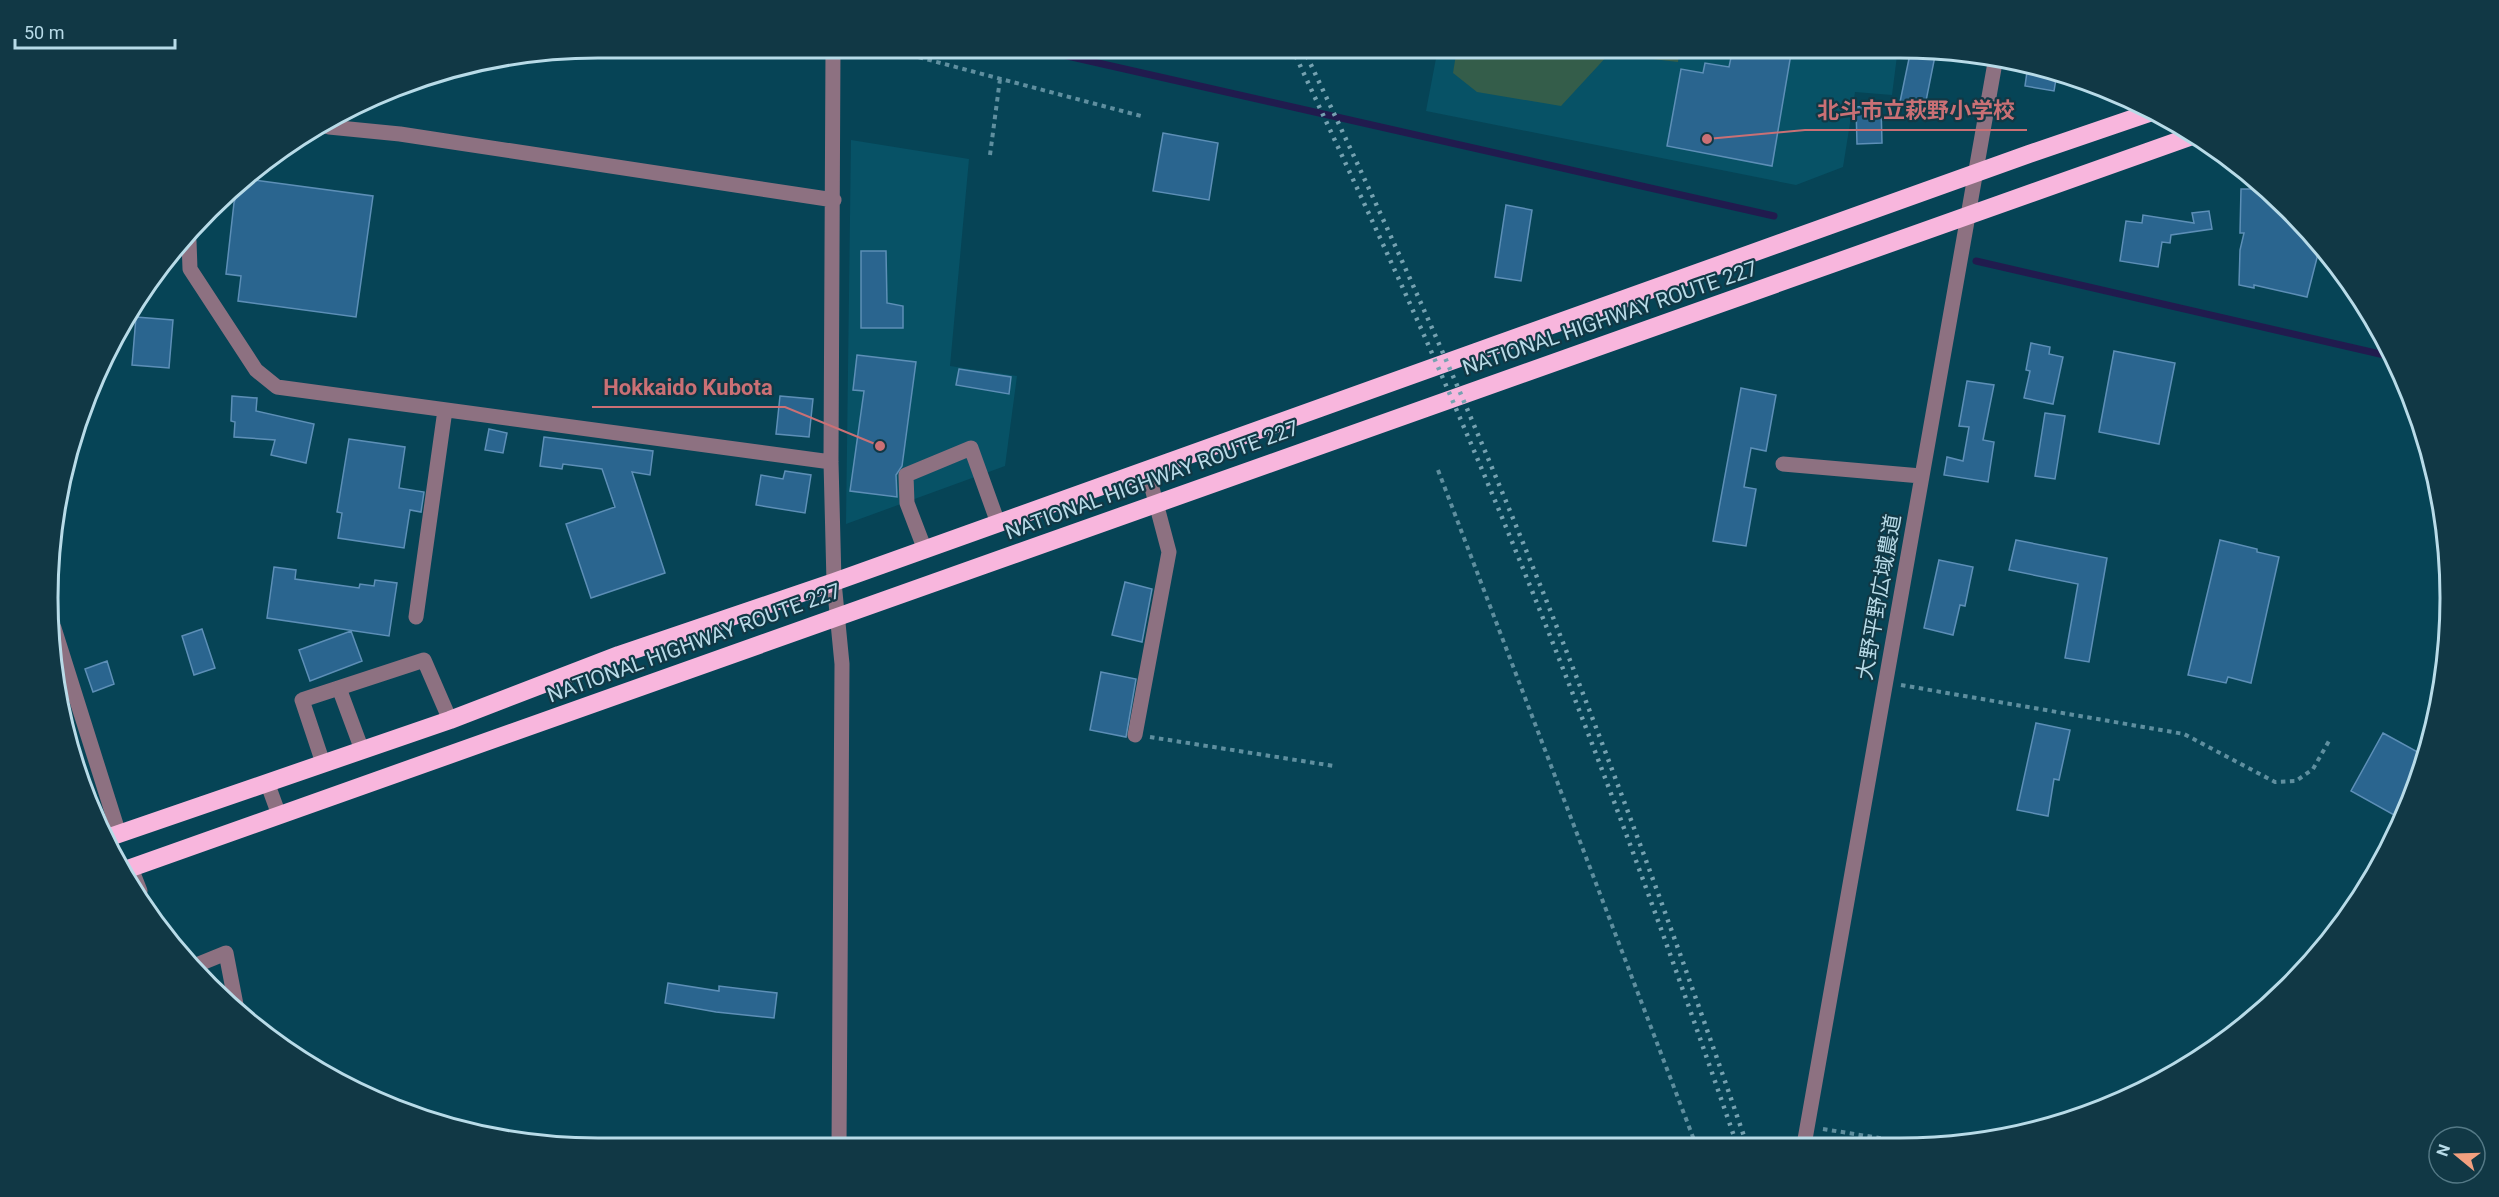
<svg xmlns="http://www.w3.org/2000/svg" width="2499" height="1197" font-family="Roboto,'Noto Sans JP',sans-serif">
	<rect width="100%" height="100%" fill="#064456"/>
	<!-- built -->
	<path fill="#075266" d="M1438,48h460l-6,47 -37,-3 -12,75 -47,18 -370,-74z
		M851,140l118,19 -19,207 67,10 -12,90 -159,58z"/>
	<!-- green -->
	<path fill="#345d4a" d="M1457,48h223l-2,14 -69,-8 -48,52 -84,-14 -24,-19z"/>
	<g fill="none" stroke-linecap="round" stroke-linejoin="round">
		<!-- stream -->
		<path stroke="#211b4e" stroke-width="7" d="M1032,48l742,168
			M1976,261l417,96"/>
	</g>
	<!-- building -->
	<path fill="#2a658f" stroke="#5d8fb7" stroke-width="1.5" d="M1733,48h59l-20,118 -105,-20 14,-77 22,4 2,-10 24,4z
		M1911,49l25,2 -11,55 -25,-4z
		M2028,65l29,8 -3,18 -29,-5z
		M1881,105l1,38 -25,1 -1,-37z
		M1163,133l55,10 -9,57 -56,-9z
		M247,179l126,17 -17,121 -118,-16 3,-25 -15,-2 8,-71 4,-14z
		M2241,189h24l25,20 30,37 -13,51 -53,-12v3l-15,-3 1,-35 4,-17h-4z
		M1506,205l26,5 -11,71 -26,-4z
		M2209,211l3,18 -41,6 -1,8 -8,-1 -4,25 -38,-6 6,-40 16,2 1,-8 51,8 -2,-10z
		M861,251h25l1,52 16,3v22h-42z
		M136,317l37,3 -4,48 -37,-3z
		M2031,343l19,4 -1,7 14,3 -10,47 -29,-6 6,-27 -4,-1z
		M2114,351l61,12 -16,81 -60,-12z
		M857,355l59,7 -14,104 -6,9 1,22 -47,-6 14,-100 -11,-1z
		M959,369l52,8 -2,17 -53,-9z
		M1967,381l27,4 -11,55 11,2 -6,40 -44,-7 3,-18 16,4 6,-34 -10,-1z
		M1741,388l35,7 -10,56 -15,-3 -7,39 12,2 -10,57 -33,-5z
		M232,396l25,2 -1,13 58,13 -8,39 -35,-8 4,-15 -41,-3 1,-15 -4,-1z
		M780,396l33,3 -4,38 -33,-3z
		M2045,413l20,3 -10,63 -20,-3z
		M489,429l18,4 -4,20 -18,-3z
		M544,437l109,14 -3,24 -18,-3 33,101 -74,25 -25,-74 49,-17 -13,-38 -39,-5 -1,5 -22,-3z
		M349,439l56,8 -6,41 25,4 -3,20 -11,-2 -6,38 -66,-10 4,-25 -5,-1z
		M785,471l26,4 -6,38 -49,-8 5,-30 22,4z
		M2016,540l91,18 -18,104 -24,-4 13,-74 -69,-14z
		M2220,540l37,9v3l22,5 -28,126 -23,-6 -2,6 -38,-8z
		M1939,560l34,7 -8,39 -5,-1 -7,30 -29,-7z
		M274,567l22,3 -1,9 64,9 1,-4 14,2 1,-6 22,3 -8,53 -122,-18z
		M1125,582l27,7 -10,53 -30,-7z
		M202,629l13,39 -21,7 -12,-39z
		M351,631l11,30 -52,20 -11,-31z
		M107,661l7,23 -21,8 -8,-23z
		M1101,672l35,7 -10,58 -36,-7z
		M2036,723l34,7 -11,50 -5,-1 -6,37 -31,-6z
		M2383,733l42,23 -16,53 -6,11 -52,-29z
		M668,983l51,8v-5l58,7 -3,25 -58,-6 -51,-9z"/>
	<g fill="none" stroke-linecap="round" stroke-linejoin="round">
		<!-- path -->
		<path stroke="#5f8f9f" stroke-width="4" stroke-dasharray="4.5 4.5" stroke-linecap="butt" d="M884,48l257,68
			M990,155l10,-76
			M1438,470l258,675
			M1901,685l283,49 91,48 21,-1 17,-12 16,-28
			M1150,737l184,29
			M1823,1129l94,15"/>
		<!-- minor -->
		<path stroke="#8d7181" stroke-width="15" d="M833,48l-2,414 3,120 8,82 -3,484
			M329,127l71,7 434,66
			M189,241l1,28 66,101 21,17 554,75
			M1783,464l138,12
			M925,550l-18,-47 -1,-28 65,-27 27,75
			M416,617l29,-207
			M54,628l65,206
			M339,688l23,62
			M1135,735l34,-183 -22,-83
			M323,763l-21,-63 122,-40 26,60
			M267,782l12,33
			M131,868l9,23
			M194,966l32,-13 11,57
			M1804,1145l192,-1088"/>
		<!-- highway -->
		<path stroke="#f8b6dd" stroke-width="18" d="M104,839l346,-119 169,-65 215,-73 1195,-428 123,-42
			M125,870l2070,-735"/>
		<!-- rail -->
		<path stroke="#75a2b1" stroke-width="4.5" stroke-dasharray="3 6" stroke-linecap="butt" d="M1292,48c56,121 113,241 165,363 104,241 195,486 280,734
			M1303,48c57,120 113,241 165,363 103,241 194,486 279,734"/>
	</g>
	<g text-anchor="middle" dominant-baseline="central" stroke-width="4.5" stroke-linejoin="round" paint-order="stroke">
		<!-- street labels -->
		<g font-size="21" fill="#b8dbe8" stroke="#113845">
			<text transform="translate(1610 318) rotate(-19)">NATIONAL HIGHWAY ROUTE 227</text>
			<text transform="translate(1152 480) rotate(-20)">NATIONAL HIGHWAY ROUTE 227</text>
			<text transform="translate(1879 597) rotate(-80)">大野平野広域農道</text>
			<text transform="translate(694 643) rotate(-20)">NATIONAL HIGHWAY ROUTE 227</text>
		</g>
	</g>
	<!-- crop -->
	<path d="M0 0H2499V1197H0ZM598 58H1900A540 540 0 0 1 2440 598V598A540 540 0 0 1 1900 1138H598A540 540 0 0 1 58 598V598A540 540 0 0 1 598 58Z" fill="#113845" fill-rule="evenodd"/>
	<path fill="none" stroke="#b8dbe8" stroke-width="3" d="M598 58H1900A540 540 0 0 1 2440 598V598A540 540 0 0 1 1900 1138H598A540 540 0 0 1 58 598V598A540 540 0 0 1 598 58Z"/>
	<!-- callouts -->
	<path fill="none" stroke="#ca7075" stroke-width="2" d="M1707 139L1805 130H2027M880 446L785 407H592"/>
	<g fill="#ca7075" stroke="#113845" stroke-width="2">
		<circle cx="1707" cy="139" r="6"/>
		<circle cx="880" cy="446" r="6"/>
	</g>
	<g font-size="22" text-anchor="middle" font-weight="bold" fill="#ca7075" stroke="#113845" stroke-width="4.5" stroke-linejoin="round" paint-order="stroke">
		<text x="1916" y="118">北斗市立萩野小学校</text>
		<text x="688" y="395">Hokkaido Kubota</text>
	</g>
	<!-- north arrow -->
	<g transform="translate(2457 1155) rotate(289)"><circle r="28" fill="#113845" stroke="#547986" stroke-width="1.5"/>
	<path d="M0-4.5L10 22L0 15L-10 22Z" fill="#f2a07f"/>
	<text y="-9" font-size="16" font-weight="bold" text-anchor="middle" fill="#b8dbe8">N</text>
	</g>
	<!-- scale -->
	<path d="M15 39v9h160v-9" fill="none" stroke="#b8dbe8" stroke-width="3"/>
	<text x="24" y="39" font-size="18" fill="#b8dbe8" stroke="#113845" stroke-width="4.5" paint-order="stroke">50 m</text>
</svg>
